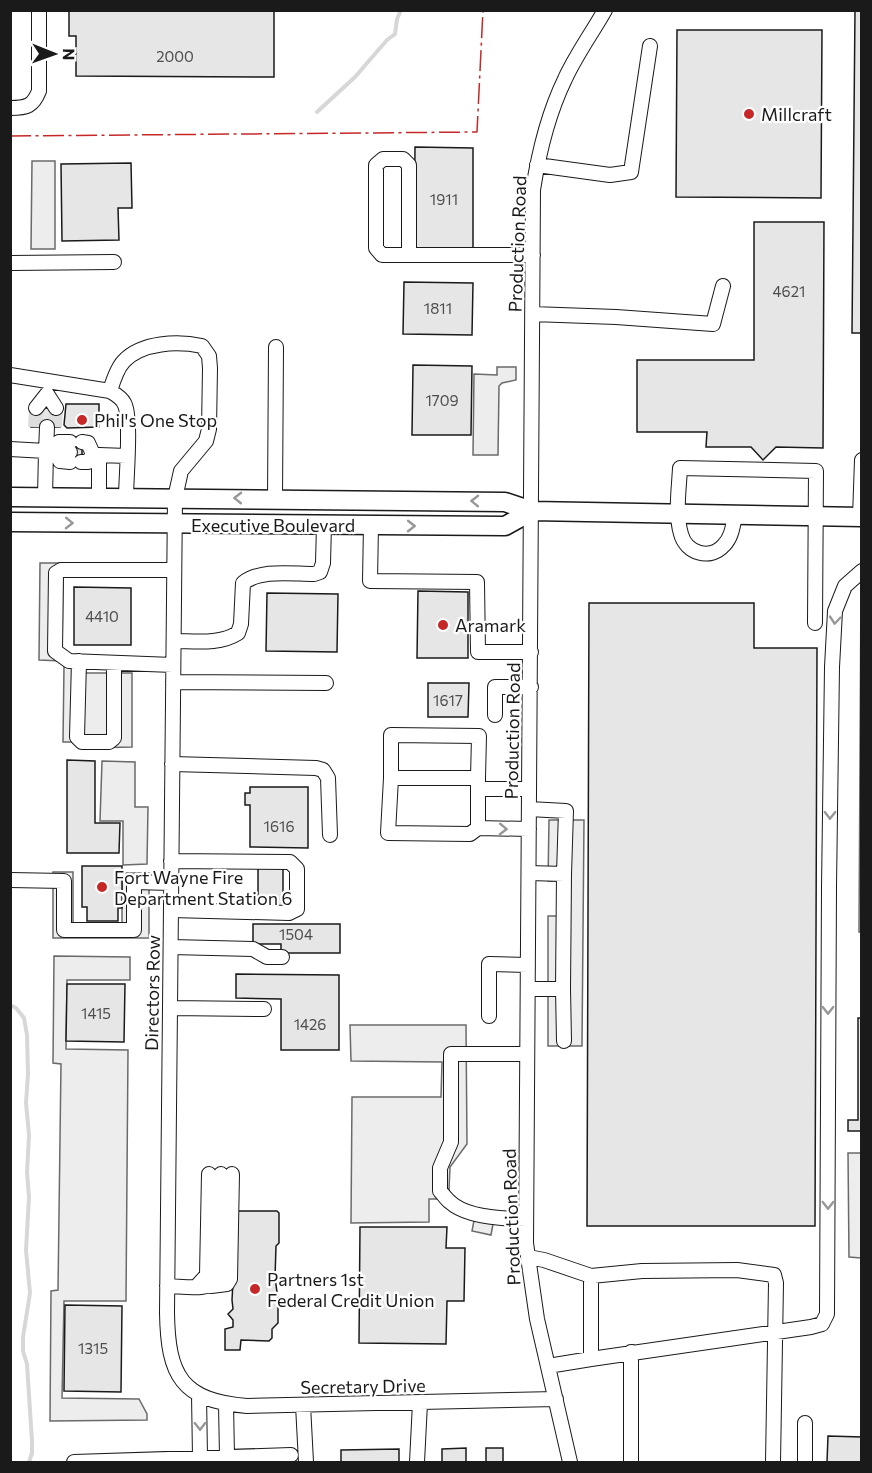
<svg xmlns="http://www.w3.org/2000/svg" width="872" height="1473" font-family="Commissioner,sans-serif">
	<rect width="100%" height="100%" fill="#fff"/>
	<!-- built -->
	<path fill="#ededed" stroke="#6a6a6a" stroke-width="1.5" d="M32,161h23v88h-24z
		M497,367h19v13l-14,3 -3,3 -1,69h-25l1,-81 23,1z
		M40,563h23l-1,98 -23,-1z
		M861,582l1,350h-3z
		M64,666l11,1 12,6h45v74l-44,1 -10,-6h-15z
		M102,761l33,1v45h13l-1,57 -24,1v-44h-23z
		M549,820h35l-2,226h-34v-130h13v-35h-13z
		M53,872h20v52l49,-1v-50h27v65h-96z
		M54,956l76,1v23h-63l-1,69 62,1 -2,251h-62l-2,97 77,1 8,15v6l-97,1 1,-130 7,-1 3,-226 -8,-1z
		M350,1025h116l1,119 -17,23 -1,23 -11,9h-9v23l-78,1 1,-126h89l1,-35 -91,-1z
		M848,1153h13v105l-12,-1z
		M476,1210l19,3 -4,22 -19,-4z"/>
	<g fill="none" stroke-linecap="round" stroke-linejoin="round">
		<!-- stream -->
		<path stroke="#d7d7d7" stroke-width="4" d="M317,112l38,-35 32,-37 8,-6 2,-15 4,-9
			M10,1005l6,3 8,10 3,17 1,39 -2,29 3,32 -2,38 2,24 -3,53 4,43 -7,44v14l4,13 5,77v12l-3,9"/>
	</g>
	<!-- building -->
	<path fill="#e6e6e6" stroke="#1a1a1a" stroke-width="1.5" d="M69,10h205v67l-198,-1v-40h-7z
		M855,10h7v323h-10z
		M677,30h145l-1,168 -145,-1z
		M415,147l58,1v103h-59z
		M131,163l1,45h-14l1,32 -57,1 -1,-77z
		M754,222h70l-1,226 -47,-1 -13,13 -12,-13h-45l1,-15h-70v-72h117z
		M404,282l69,1 -1,52 -69,-1z
		M413,365l59,1 -1,69h-59z
		M66,404h33v23l-32,1 -3,-3z
		M31,408h29v19h-29z
		M70,437h12v29h-12z
		M74,587l57,1v57h-57z
		M418,591l50,1v66h-51z
		M267,593l71,1 -1,58 -71,-1z
		M589,603h165v45h63l-2,578h-228z
		M428,683h41l-1,34h-40z
		M67,760l28,1v62h25l-1,30h-52z
		M250,787h58v61l-58,-1v-42h-5v-12h5z
		M258,865l25,1v43h-25z
		M82,866h40v42h-4v13h-31v-14h-5z
		M253,924h87v29h-59v-9h-28z
		M236,974l103,1v75h-58v-51l-45,-1z
		M67,984h58l-1,58 -58,-1z
		M858,1018h4v113h-14v-11h10z
		M237,1211h40l2,2v30l-3,3 -1,32 3,21v24l-6,6v9l-3,3 -28,-1 -1,10h-15v-21l8,-2v-7l-5,-6 5,-5 -1,-9z
		M360,1227h87l-1,21h19l-1,53h-17l-1,43 -87,-1z
		M65,1305l57,1 -1,86 -57,-1z
		M828,1436l34,1v25h-35z
		M466,1448v14h-24v-13z
		M486,1448h17v14h-17z
		M399,1449v13h-58v-12z"/>
	<g fill="none" stroke-linecap="round" stroke-linejoin="round">
		<!-- minor-tunnel -->
		<path stroke="#ddd" stroke-width="14" stroke-dasharray="14 7" stroke-linecap="butt" d="M35,427l1,-19
			M55,427l1,-19"/>
		<defs>
			<path id="minor" d="M10,108c17,0 23,-2 29,-17v-81
				M537,165l73,10 21,-3 19,-126
				M409,255v-90l-6,-6h-20l-7,6v83l6,7h151
				M10,263l104,-1
				M532,314l84,3 97,7 10,-38
				M10,375l100,16c5,3 11,6 14,12 8,13 2,76 2,94
				M110,391c3,-10 7,-23 14,-30 18,-19 54,-20 78,-15l7,10 1,12 -1,61 -3,12 -25,30 -6,27 -8,815c1,62 14,88 80,93l309,-7
				M36,408l11,-14 9,14
				M47,427l-1,24 24,1
				M10,449l36,2 -1,46
				M70,462l-10,-1 -5,-10 4,-9h11
				M81,462h7l5,-8 -5,-11 -6,-1
				M99,497v-42l28,1
				M275,499l1,-152
				M735,515c-2,10 -3,22 -11,30 -14,16 -38,8 -43,-11 -6,-20 -2,-45 -1,-66l136,3 -1,152
				M860,517l2,-57
				M371,525l-1,56 107,1 1,70h53
				M174,641c21,0 45,4 64,-8l3,-9 2,-41c18,-14 48,-9 71,-9l6,-2 3,-9 1,-38
				M79,661l-2,76 5,5h27l5,-4v-75
				M173,665l-104,-4 -14,-10 1,-78 5,-3h113
				M173,682l153,1
				M495,715v-28h36
				M172,764l144,4 7,2 5,8 2,57
				M391,778h87v50l-8,6 -82,-1z
				M391,778v-43l88,1 -1,42
				M478,789h51
				M478,828l51,1
				M529,873l35,1 2,-63 -37,-2
				M10,880l54,1v49h70v-48l37,1
				M171,910l118,3 8,-4v-40l-7,-7 -119,-1
				M171,947l82,2 14,8h15
				M528,989h35l1,-115
				M563,989l1,52
				M170,1008l94,1
				M489,1016v-52l39,1
				M526,1219c-22,0 -60,-2 -76,-17 -4,-3 -7,-8 -10,-11v-23l11,-26v-88h76
				M528,1257l16,3 47,16v83l-43,7
				M591,1276l51,-5 95,-1 37,5 2,8 -3,179
				M167,1286c16,0 45,7 52,-10l2,-102
				M197,1286l10,-11 2,-101
				M211,1286l16,-2 3,-5 2,-105
				M631,1352v110
				M591,1359l220,-32 11,-3 5,-10 2,-427 3,-220 3,-56 10,-25 17,-15
				M199,1395l1,62
				M226,1404l1,52
				M303,1405l3,57
				M805,1423v39
				M74,1462l217,-7
				M417,1462l3,-59
				M570,1462l-33,-143 -11,-76 7,-1053c6,-39 15,-76 32,-111 11,-24 27,-46 40,-69"/>
			<path id="major" d="M10,497l495,5 27,9 330,6
				M10,522l495,4 27,-15"/>
		</defs>
		<!-- minor casing -->
		<use href="#minor" stroke="#1a1a1a" stroke-width="16"/>
		<!-- major casing -->
		<use href="#major" stroke="#1a1a1a" stroke-width="21"/>
		<!-- minor -->
		<use href="#minor" stroke="#fff" stroke-width="14"/>
		<!-- major -->
		<use href="#major" stroke="#fff" stroke-width="18"/>
		<!-- power -->
		<path stroke="#c62828" stroke-width="1.5" stroke-dasharray="21 4.5 3 4.5" stroke-linecap="butt" d="M10,136l467,-4 6,-122"/>
	</g>
	<!-- one-way arrows -->
	<defs><path id="oneway-chevron" d="M-2-3.5L2.5 0L-2 3.5" fill="none" stroke-width="1.6" stroke-linecap="round" stroke-linejoin="round" transform="scale(1.5)"/></defs>
	<g stroke="#989898">
		<use href="#oneway-chevron" transform="translate(238 498) rotate(-179)"/>
		<use href="#oneway-chevron" transform="translate(475 501) rotate(-179)"/>
		<use href="#oneway-chevron" transform="translate(69 523) rotate(1)"/>
		<use href="#oneway-chevron" transform="translate(411 526)"/>
		<use href="#oneway-chevron" transform="translate(835 620) rotate(95)"/>
		<use href="#oneway-chevron" transform="translate(830 815) rotate(91)"/>
		<use href="#oneway-chevron" transform="translate(503 829) rotate(1)"/>
		<use href="#oneway-chevron" transform="translate(828 1010) rotate(90)"/>
		<use href="#oneway-chevron" transform="translate(828 1205) rotate(90)"/>
		<use href="#oneway-chevron" transform="translate(200 1426) rotate(89)"/>
	</g>
	<!-- markers -->
	<g fill="#c62828" stroke="#fff" stroke-width="2">
		<circle cx="749" cy="114" r="6"/>
		<circle cx="82" cy="420" r="6"/>
		<circle cx="443" cy="625" r="6"/>
		<circle cx="102" cy="887" r="6"/>
		<circle cx="255" cy="1289" r="6"/>
	</g>
	<g text-anchor="middle" dominant-baseline="central" stroke-width="4.5" stroke-linejoin="round" paint-order="stroke">
		<!-- number labels -->
		<g font-size="15" fill="#4d4d4d">
			<text x="175" y="56">2000</text>
			<text x="444" y="199">1911</text>
			<text x="789" y="291">4621</text>
			<text x="438" y="308">1811</text>
			<text x="442" y="400">1709</text>
			<text x="102" y="616">4410</text>
			<text x="448" y="700">1617</text>
			<text x="279" y="826">1616</text>
			<text x="296" y="934">1504</text>
			<text x="96" y="1013">1415</text>
			<text x="310" y="1024">1426</text>
			<text x="93" y="1348">1315</text>
		</g>
		<!-- poi labels -->
		<g font-size="18" fill="#1a1a1a" stroke="#fff" text-anchor="start">
			<text x="761" y="114">Millcraft</text>
			<text x="94" y="420">Phil's One Stop</text>
			<text x="455" y="625">Aramark</text>
			<text x="114" y="877">Fort Wayne Fire<tspan x="114" dy="21">Department Station 6</tspan></text>
			<text x="267" y="1279">Partners 1st<tspan x="267" dy="21">Federal Credit Union</tspan></text>
		</g>
		<!-- street labels -->
		<g font-size="18" fill="#1a1a1a" stroke="#fff">
			<text transform="translate(517 244) rotate(-88)">Production Road</text>
			<text x="273" y="525">Executive Boulevard</text>
			<text transform="translate(512 731) rotate(-89)">Production Road</text>
			<text transform="translate(152 993) rotate(-89)">Directors Row</text>
			<text transform="translate(511 1217) rotate(-92)">Production Road</text>
			<text transform="translate(363 1386) rotate(-1)">Secretary Drive</text>
		</g>
	</g>
	<!-- border -->
	<rect width="872" height="1473" fill="none" stroke="#1a1a1a" stroke-width="24"/>
	<!-- north arrow -->
	<g transform="translate(54 54) rotate(91)" stroke="#ffffff" stroke-width="4.5" paint-order="stroke">
	<path d="M0-4.5L10 22L0 15L-10 22Z" fill="#1a1a1a"/>
	<text y="-9" font-size="16" font-weight="bold" text-anchor="middle" fill="#1a1a1a">N</text>
	</g>
</svg>
